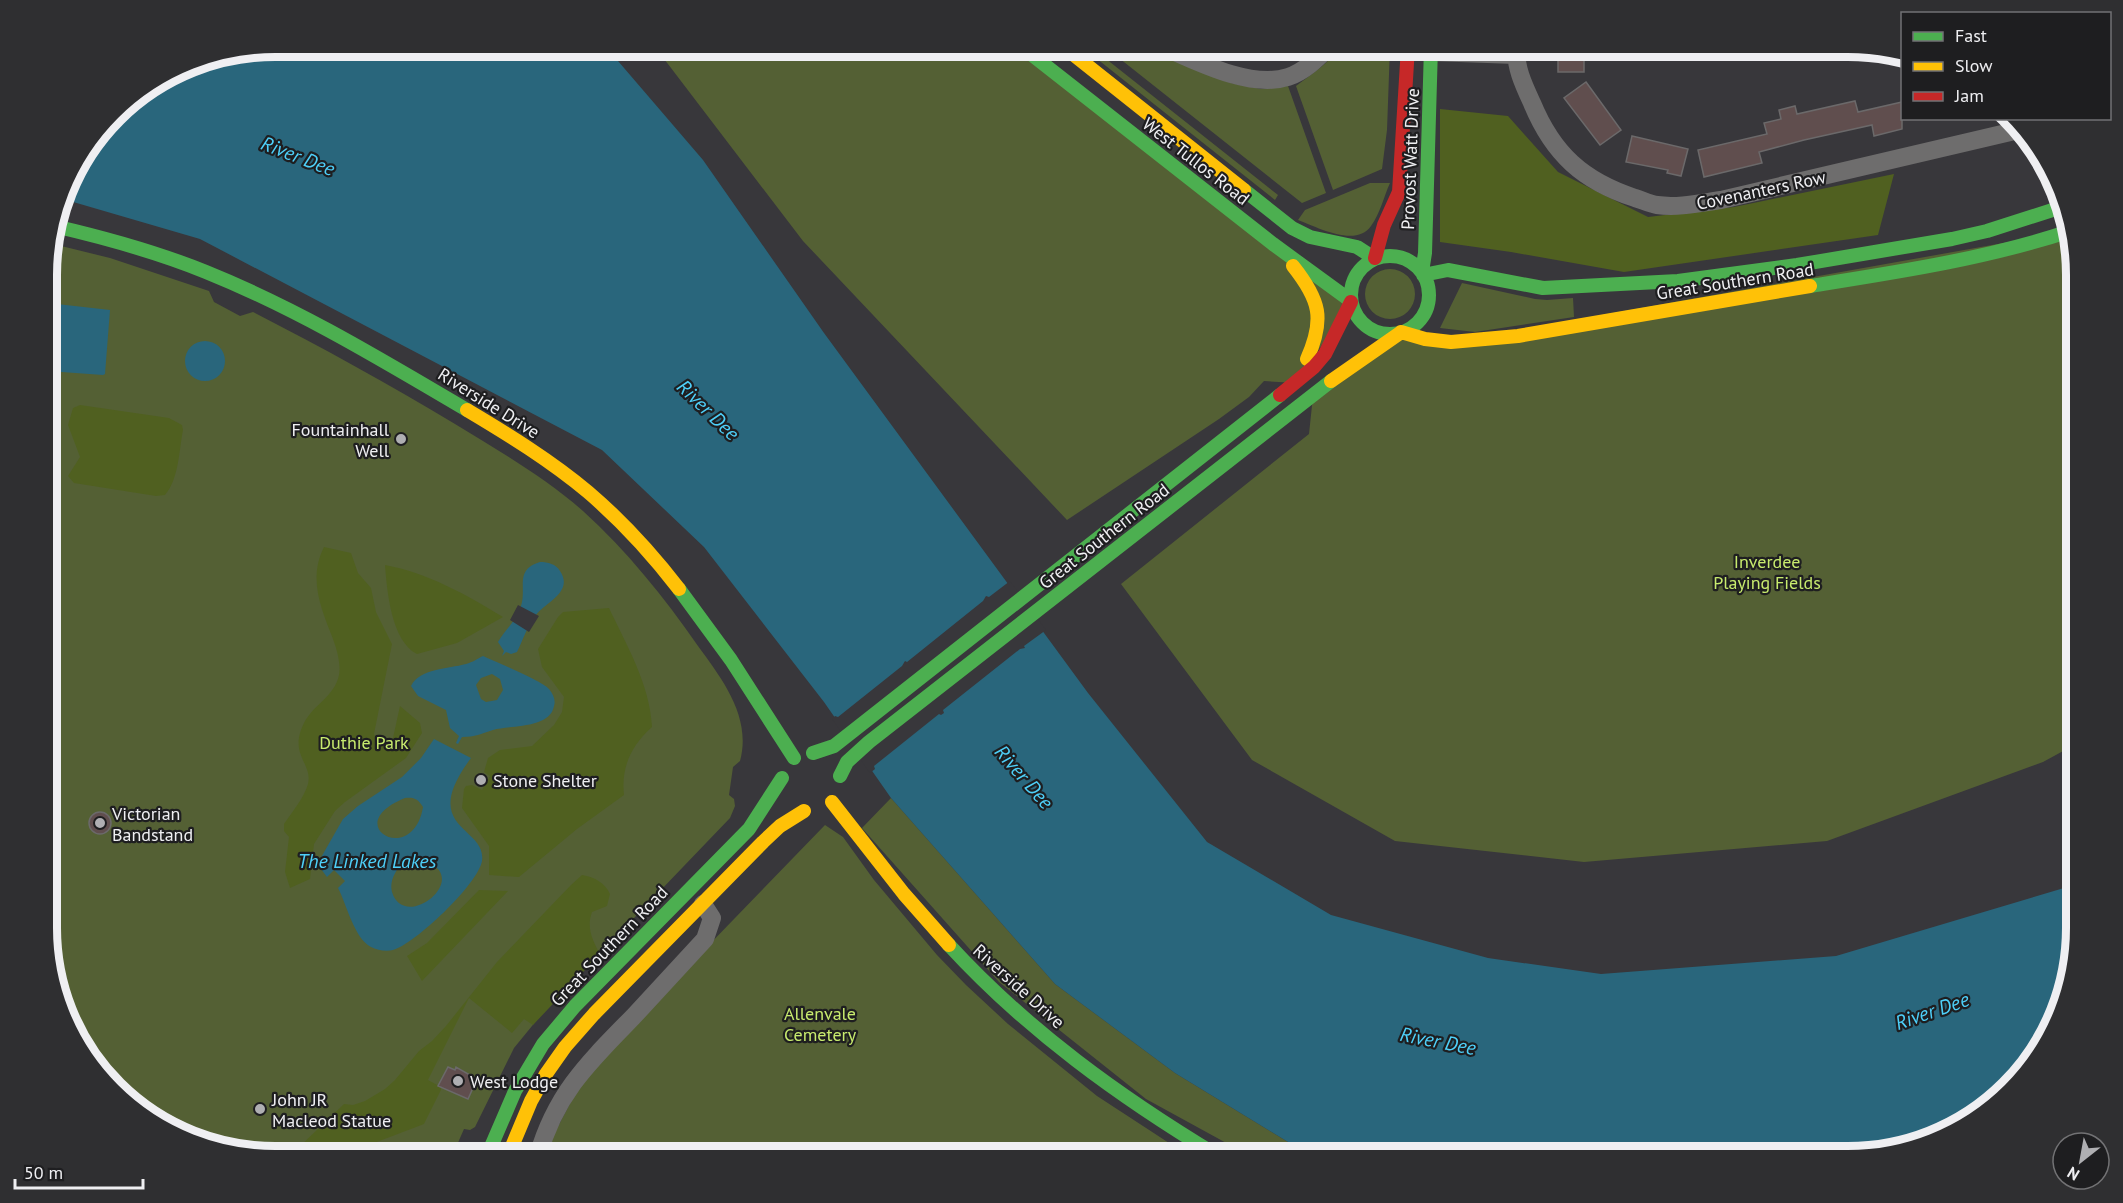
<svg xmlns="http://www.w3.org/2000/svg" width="2123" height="1203" font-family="'PT Sans',sans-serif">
	<rect width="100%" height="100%" fill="#38373b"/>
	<!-- green -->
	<path fill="#546034" d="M655,47h367l329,255 -55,81 -32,-2 -15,16 -30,22 -152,101 -264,-279z
		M1082,47h9l187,148 -3,5z
		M1105,47h42l84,36 30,6 27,-3 38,107 -24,10z
		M1340,47h50l-3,83 -5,39 -49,21 -37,-104c16,-12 33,-23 44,-39z
		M1370,183h20c-6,13 -10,31 -19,43 -15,22 -54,1 -73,-6l7,-10z
		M2070,231l6,29v484l-33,18 -216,79 -243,21 -189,-21 -143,-81 -131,-176 188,-150 4,-38 87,-63 51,9z
		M49,243l61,15 99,33 5,11 26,14 13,-4c68,35 136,72 202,112 44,27 89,53 128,87 44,40 81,86 115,135 24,33 54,71 42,115l-7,6 -4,28 5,4 1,7 -5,12 -189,197 -27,33 -39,79 -5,3 -6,-1 -11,25 3,2h-182l-59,-7 -54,-23 -76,-71 -37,-97z
		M1365 294a25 25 0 1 1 50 0a25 25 0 1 1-50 0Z
		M1462,283l73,16 12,1 26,-2 1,19 -99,15 -35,-4z
		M891,798l164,186 120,89 123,75 63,8h-111l-104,-57 -147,-117 -137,-154z
		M825,825l18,12 31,43 63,75 29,30 42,39 89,72 92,60h-642l5,-18 35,-67z
		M1952,1129l-31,15 -57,12z"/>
	<!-- forest -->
	<path fill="#506020" d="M1440,109l68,7 50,56 90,45 86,-10 160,-33 -16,61 -254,37 -113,-20 -71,-10z
		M80,405l89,13 13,7 1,5c-4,20 -4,49 -18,65l-9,1 -82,-13 -6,-7 12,-19 -12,-32 5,-17z
		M324,547l27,6 7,20 13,15 5,24 16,32 -18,90 5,11 12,2 9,-41 20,17 2,10 -16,25 -61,44 -10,9 -21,33 -4,35 -20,9 -5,-16 4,-35 -5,-6v-7c8,-12 20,-26 24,-40 5,-21 -20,-29 -4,-61 9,-18 31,-27 35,-48 2,-11 -2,-25 -6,-36 -12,-31 -25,-60 -9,-92z
		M385,565c43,8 80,29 118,52l-46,26 -40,11c-26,-13 -30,-64 -32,-89z
		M609,608c18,38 41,77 43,119 -21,19 -31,40 -28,68l-47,34 -58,48 -30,-2v-29l-27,-38 2,-19 2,-3 6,-1 10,5 8,-14 -6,-4 4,-14 12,-8 32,-4 22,-21 8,-13 2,-15 -22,-30 -4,-18 20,-32 5,-5z
		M582,875c13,2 23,8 28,19l-3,12 -15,6c-6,16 1,29 8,42l-67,71 -9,-6 -12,14 -43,-35 -41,82 13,7v3l-17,34 -84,32h-43l-1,-6 48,-46 9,1 12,-4 20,-12 10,-9 24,-29 13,-10 14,-15 51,-64 74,-77z
		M479,890l29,1 -86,90 -15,-25 20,-13z"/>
	<!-- water -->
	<path fill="#29667c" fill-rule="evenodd" d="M275,47h331l97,113 121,173 264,360 119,149 124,73 157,43 113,16 235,-18 228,-68 12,-7v62l-30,99 -71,76 -23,11 -89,27h-502l-63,-8 -123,-75 -120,-89 -164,-186 -67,-96 -120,-155 -102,-97 -402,-211 -137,-40 7,-25 54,-71 64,-39z
		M48,303l62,7 -5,64 -2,1 -55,-4z
		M185 361a20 20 0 1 1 40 0a20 20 0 1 1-40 0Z
		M540,562c8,0 16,2 20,9 14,21 -14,31 -24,44 -9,11 -13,25 -19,37l-6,2 -5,-2 -4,4 2,-5 -6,-9c7,-12 19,-22 23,-36 6,-19 -7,-36 19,-44z
		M483,656c13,6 59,25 66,33 4,5 7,11 5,17 -4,23 -44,19 -61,24 -13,4 -17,7 -31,7l-4,7 -2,-1 3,-7 -9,-8 -4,-18 -28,-14 -7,-10c9,-18 37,-17 55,-22 7,-2 11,-5 17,-8zM492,674l8,5 3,11 -6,10 -11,2 -5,-3 -5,-14 5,-7z
		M434,739l37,19c-54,72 16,68 11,103 -4,23 -67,83 -89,89 -7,2 -16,0 -22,-3 -17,-9 -24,-42 -33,-59l7,-7 -11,-11 -7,7 -6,-8 -2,-8 24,-42 15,-13 44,-29 19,-19zM405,798c9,-1 13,1 18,9 -10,61 -85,18 -18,-9zM416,859c65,12 -11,76 -24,33 -3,-11 4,-22 11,-30z"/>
	<!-- pier -->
	<path fill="#38373b" d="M1010,581l36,49 -22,16 1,2 -5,1 -77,61 1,3 -3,2 -2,-1 -65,52 1,3 -5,4 -38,-54 3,-3 3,1 64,-51 3,-5 2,1 76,-61 3,-5 3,1z
		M518,605l21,11 -10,16 -19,-12z"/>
	<!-- building -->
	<path fill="#604e4e" stroke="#6b696a" stroke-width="1.5" d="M1558,46h26v26h-26z
		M1586,82l35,48 -21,15 -36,-47z
		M1855,101l3,11 44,-10v27l-28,7 -2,-11 -68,15 -45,12 3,11 -58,14 -6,-27 69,-16 -3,-11 17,-4 -2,-9 16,-4 2,8z
		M1632,136l56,13 -7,27 -14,-3 1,-3 -42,-8z
		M89 823a11 11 0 1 1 22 0a11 11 0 1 1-22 0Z
		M448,1067l7,3 1,-3 21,12 -9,20 -30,-13z"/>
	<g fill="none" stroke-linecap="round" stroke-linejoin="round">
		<!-- street -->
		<path stroke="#6e6d6d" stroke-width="18" d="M1164,47c34,15 87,42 124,30 16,-5 30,-19 41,-30
			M1429,47l2,5 85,3
			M1517,47c-3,18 7,39 15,56 21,51 51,78 103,95 7,2 15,6 22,7 21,3 43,-2 64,-5l298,-70
			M538,1156c18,-63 51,-94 95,-139 24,-26 48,-52 72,-78l7,-21 -9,-14"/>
		<!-- fast -->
		<path stroke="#4caf50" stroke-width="14" d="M1022,47l251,197 78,57
			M1244,190l48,38 18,9 47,10 17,11
			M54,226c52,12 103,26 152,46 92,37 176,88 261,138
			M1351 295a39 39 0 1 1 78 0a39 39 0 1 1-78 0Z
			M1422,272l3,-19 6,-206
			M1423,275l25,-5 95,18 135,-7 119,-16 155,-26 35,-8 78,-25
			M1810,286c88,-14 175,-27 260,-55
			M679,589l52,71 63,98
			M813,753l21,-7 446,-351
			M840,776l7,-14 22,-20 462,-361
			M949,945c78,85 171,152 269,211
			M487,1156l28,-65 28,-47 32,-38 174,-177 33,-51"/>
		<!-- slow -->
		<path stroke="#ffc107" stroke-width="14" d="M1064,47l180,143
			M1293,266c27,34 32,53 14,93
			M1401,332l24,7 26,3 67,-6 292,-50
			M1331,381l69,-48
			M467,410c42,25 84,51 121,82 34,29 64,62 91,97
			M832,802l72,92 45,51
			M508,1156l23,-55 15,-27 19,-27 29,-33 169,-172 17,-16 24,-15"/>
		<!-- jam -->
		<path stroke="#c62828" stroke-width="14" d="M1375,258l9,-33 15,-33 9,-145
			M1280,395l34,-28 11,-13 26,-52"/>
	</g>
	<!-- markers -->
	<g fill="#afafb2" stroke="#1e1e20" stroke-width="2">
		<circle cx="401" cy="439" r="6"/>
		<circle cx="481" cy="780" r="6"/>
		<circle cx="100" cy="823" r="6"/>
		<circle cx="458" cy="1081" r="6"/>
		<circle cx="260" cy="1109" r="6"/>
	</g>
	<g text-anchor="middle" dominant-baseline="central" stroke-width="4.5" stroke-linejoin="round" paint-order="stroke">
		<!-- street labels -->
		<g font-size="18" fill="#efeff2" stroke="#1e1e20">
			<text transform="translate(1410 159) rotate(-88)">Provost Watt Drive</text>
			<text transform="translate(1196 161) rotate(38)">West Tullos Road</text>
			<text transform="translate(1761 190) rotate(-12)">Covenanters Row</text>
			<text transform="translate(1735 281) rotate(-9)">Great Southern Road</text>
			<text transform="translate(489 403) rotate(32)">Riverside Drive</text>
			<text transform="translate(1104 536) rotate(-38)">Great Southern Road</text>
			<text transform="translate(609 946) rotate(-46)">Great Southern Road</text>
			<text transform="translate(1019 986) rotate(42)">Riverside Drive</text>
		</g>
		<!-- poi labels -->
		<g font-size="18" fill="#efeff2" stroke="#1e1e20" text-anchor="start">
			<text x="389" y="429" text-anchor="end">Fountainhall<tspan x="389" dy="21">Well</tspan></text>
			<text x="493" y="780">Stone Shelter</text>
			<text x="112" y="813">Victorian<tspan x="112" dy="21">Bandstand</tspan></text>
			<text x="470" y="1081">West Lodge</text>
			<text x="272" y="1099">John JR<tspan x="272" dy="21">Macleod Statue</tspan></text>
		</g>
		<!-- park labels -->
		<g font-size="18" fill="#c8eb6e" stroke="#1e1e20">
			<text x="1767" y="561">Inverdee<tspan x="1767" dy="21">Playing Fields</tspan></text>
			<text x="364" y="742">Duthie Park</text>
			<text x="820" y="1013">Allenvale<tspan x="820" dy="21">Cemetery</tspan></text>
		</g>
		<!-- water labels -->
		<g font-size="20" font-style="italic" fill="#4ed0f9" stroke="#1e1e20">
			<text transform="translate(298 156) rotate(21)">River Dee</text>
			<text transform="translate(708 410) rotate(44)">River Dee</text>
			<text transform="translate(1024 777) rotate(49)">River Dee</text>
			<text x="367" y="861">The Linked Lakes</text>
			<text transform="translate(1932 1011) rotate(-19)">River Dee</text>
			<text transform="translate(1438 1041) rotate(11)">River Dee</text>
		</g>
	</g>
	<!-- crop -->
	<path d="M0 0H2123V1203H0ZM275 57H1848A218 218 0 0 1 2066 275V928A218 218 0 0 1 1848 1146H275A218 218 0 0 1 57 928V275A218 218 0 0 1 275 57Z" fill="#2f2f31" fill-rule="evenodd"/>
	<path fill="none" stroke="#efeff2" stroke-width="8" d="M275 57H1848A218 218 0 0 1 2066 275V928A218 218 0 0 1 1848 1146H275A218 218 0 0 1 57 928V275A218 218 0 0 1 275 57Z"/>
	<!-- legend -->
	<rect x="1901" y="12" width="210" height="108" fill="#1e1e20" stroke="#727274" stroke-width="1.5"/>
	<rect x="1913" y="32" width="30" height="9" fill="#4caf50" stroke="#727274" stroke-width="1.5"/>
	<text x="1955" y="42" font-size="18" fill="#efeff2">Fast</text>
	<rect x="1913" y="62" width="30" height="9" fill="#ffc107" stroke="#727274" stroke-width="1.5"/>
	<text x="1955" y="72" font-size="18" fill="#efeff2">Slow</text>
	<rect x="1913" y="92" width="30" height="9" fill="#c62828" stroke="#727274" stroke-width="1.5"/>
	<text x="1955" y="102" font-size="18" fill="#efeff2">Jam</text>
	<!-- north arrow -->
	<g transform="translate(2081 1161) rotate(211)"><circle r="28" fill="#1e1e20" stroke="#727274" stroke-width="1.5"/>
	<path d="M0-4.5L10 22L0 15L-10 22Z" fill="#afafb2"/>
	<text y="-9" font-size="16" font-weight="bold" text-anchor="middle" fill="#efeff2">N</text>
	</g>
	<!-- scale -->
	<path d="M15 1179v9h128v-9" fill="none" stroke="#efeff2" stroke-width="3"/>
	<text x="24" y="1179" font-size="18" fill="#efeff2" stroke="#1e1e20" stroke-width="4.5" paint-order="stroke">50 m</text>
</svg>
